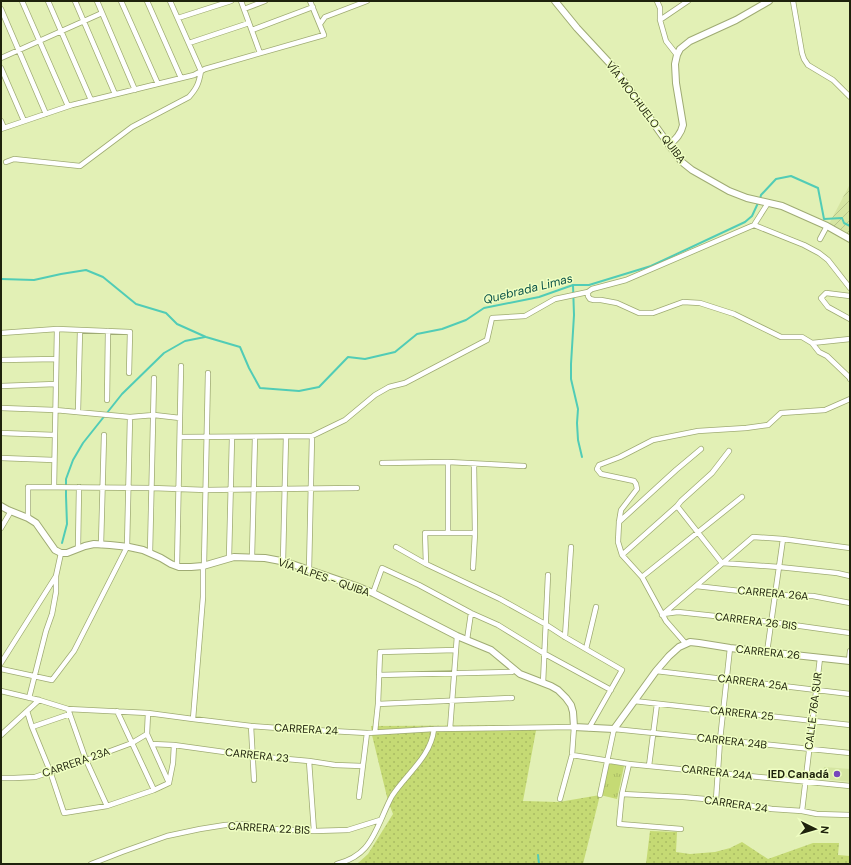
<svg xmlns="http://www.w3.org/2000/svg" width="851" height="865" font-family="'DM Sans',sans-serif">
	<defs>
		<pattern id="industrial-furrows" width="10" height="10" patternUnits="userSpaceOnUse"><rect width="10" height="10" fill="#d5e5a2"/><path d="M-1 1l2-2M0 10L10 0M9 11l2-2" fill="none" stroke="#b6c48a"/></pattern>
		<pattern id="grass-dots" width="8" height="8" patternUnits="userSpaceOnUse"><rect width="8" height="8" fill="#c5da74"/><path d="M2 2h.1M6 6h.1" fill="none" stroke="#a9bb63" stroke-width="1.8" stroke-linecap="round"/></pattern>
		<pattern id="park-tufts" width="24" height="20" patternUnits="userSpaceOnUse"><rect width="24" height="20" fill="#c5da74"/><path d="M3 7l-1-3M5 7V3M7 7l1-3M15 17l-1-3M17 17v-4M19 17l1-3" fill="none" stroke="#a9bb63"/></pattern>
	</defs>
	<rect width="100%" height="100%" fill="#e2f0b5"/>
	<!-- built -->
	<path fill="#d5e5a2" d="M824,767l26,2v13l-27,-3z"/>
	<!-- industrial -->
	<path fill="url(#industrial-furrows)" d="M850,184v52l-21,-12z"/>
	<!-- grass -->
	<path fill="url(#grass-dots)" d="M537,725l-14,76 36,1 41,-7 -17,69h-226l11,-10 25,-40 -5,-13 -16,-66 -1,-9z
		M650,831l27,1 -1,20 14,2 25,-2 15,-4 12,-6 26,17 45,-16h26l-1,12 12,1v8h-204z"/>
	<!-- park -->
	<path fill="url(#park-tufts)" d="M607,763l17,3 -7,33 -17,-4z"/>
	<g fill="none" stroke-linecap="round" stroke-linejoin="round">
		<!-- stream -->
		<path stroke="#51ccb6" stroke-width="2" d="M760,199l1,-4 15,-16 15,-3 27,12 6,31 18,-1 2,5 6,3
			M1,279l33,1 27,-6 25,-4 17,7 33,27 30,9 11,11 29,13 34,10 9,21 11,20 39,3 20,-4 29,-30 17,2 30,-7 22,-18 25,-5 24,-9 18,-12 55,-11 34,-12h16l62,-19 94,-44 7,-6 6,-13
			M573,285l1,30 -3,49v15l7,30 -1,14 1,17 4,17
			M62,543l5,-19 -1,-28v-17l7,-19 10,-17 39,-49 42,-41 21,-12 20,-4
			M538,855l1,9"/>
		<defs>
			<path id="minor" d="M22,1l46,105
				M48,1l43,99
				M75,1l40,93
				M97,1l38,89
				M121,1l37,83
				M147,1l34,77
				M241,1l19,52
				M657,1l3,7v12l6,21 11,14
				M793,1l9,52 2,6 4,6 25,15 17,17
				M1,9l45,105
				M244,9l21,-8
				M178,18l53,-17
				M660,20l28,-19
				M320,24l5,-7 42,-16
				M252,30l61,-23
				M189,43l60,-20
				M1,58l101,-45
				M1,68l23,53
				M1,121l3,7
				M1,129l71,-24 122,-30 11,-6 119,-34 -14,-34
				M6,162l8,-3 66,7 52,-39 57,-30c8,-9 10,-14 12,-26l-31,-70
				M768,203l-14,22 -128,55 -34,9 -4,3v4l2,3 4,1h7l16,3 22,10h14l30,-11 17,1 34,11 47,23h21l10,6
				M754,225l50,20 15,8 9,7 22,28
				M820,239l7,-13
				M850,296l-24,-3 -5,5 7,9 22,12
				M1,333l56,-4 73,3 -1,41
				M850,339l-38,4 7,9 8,4 23,22v1
				M1,360l55,-1
				M1,386l55,-2
				M107,400l1,-69
				M1,408l54,2 75,7 24,-2 26,3
				M78,412l2,-82
				M1,433l54,2
				M180,437l132,-1 33,-16 30,-25 14,-8 16,-4 82,-43 5,-22 33,-2 30,-17 33,-7
				M1,458l53,2
				M448,462v71
				M382,463l66,-1 76,4
				M54,487l3,-158
				M677,506l45,57 57,4 58,6 13,3
				M28,518v-31l124,1 54,2 151,-2
				M619,522l57,-52 25,-21
				M1,528l10,-17
				M475,533h-50l1,31 74,35 45,25 20,13 57,33 -33,58
				M101,545l3,-110
				M396,547l30,17
				M78,548l1,-61
				M150,553l4,-175
				M622,555l55,-49 4,-5 31,-28 17,-22
				M252,557l3,-120
				M229,558l3,-121
				M283,561l3,-125
				M204,565l4,-192
				M177,566l4,-200
				M473,568l2,-35 -1,-69
				M309,570l3,-134
				M642,577l100,-80
				M696,586l79,9 38,1 37,7
				M373,593l9,-25 37,17 52,28 27,12 47,29 66,36
				M663,614l15,-2 94,10 78,11
				M662,615l91,-78 30,2 67,9
				M565,637l6,-90
				M467,640l4,-27
				M686,644l-20,-23 -24,-44 -20,-22 -4,-13 1,-20 2,-12 16,-21 -1,-5 -2,-3 -33,-7 -4,-5 2,-4 21,-8 33,-17 45,-9 48,-3 22,-3 13,-12 44,-3 25,-11
				M586,649l10,-42
				M767,652l8,-57 8,-56
				M849,661l1,-10
				M1,663l55,-87
				M1,669l51,11 22,-29 53,-104 3,-130
				M656,671l194,23
				M379,675l133,-3 3,-2
				M543,683c2,-36 3,-72 5,-108
				M1,691l38,9 29,9 80,4 45,6 58,7 27,2 89,5 67,-4 140,-2 -2,28 -12,44
				M29,698l17,-67 6,-17 4,-22v-16l5,-23
				M634,701l216,24
				M378,704l134,-6
				M68,709l18,51 21,46
				M27,711l5,16 18,44 14,42 43,-7 47,-16 15,-7
				M117,711l37,79
				M148,713l-1,21 22,49
				M193,719l10,-122v-31
				M251,726l3,54
				M32,727l38,-13
				M450,729l7,-93
				M375,732l3,-28 2,-52 76,-2
				M1,735l38,-35
				M152,744l22,1 79,11 56,5 26,4 27,1
				M572,755l57,9 221,22
				M309,761l5,70
				M629,764l-7,30 -3,30 62,5
				M649,766l8,-62
				M1,778h13l21,-1 51,-17 46,-17 15,-9
				M169,783l4,-20 1,-18
				M622,794l61,3 33,3 56,9 30,2 15,3 33,1
				M600,795l14,-66 236,24
				M359,797l8,-64
				M716,800l4,-60 10,-92
				M802,811l18,-153
				M91,864l31,-12 45,-16 33,-7 25,-4 18,-1 14,2 15,3 42,2 34,-1 32,-10
				M337,864c11,-3 20,-7 28,-16 12,-13 18,-36 27,-52 14,-22 39,-39 42,-67"/>
			<path id="tertiary" d="M555,1l22,27 38,41 54,76 13,17 10,8 37,21 18,7 35,8 45,20 23,13
				M669,145c7,-6 12,-11 14,-20l-7,-42 -1,-19 2,-9 3,-6 10,-8 46,-21 33,-19
				M1,506l7,4 20,8 8,5 19,27 6,3h6l18,-7 9,-2 16,1 19,2 14,3 18,8 10,6 8,3h12l12,-1 31,-9 31,1 21,4 70,24 17,7 84,43 34,14 29,24 31,12 7,4 8,8 5,7 2,7 1,15 40,2 42,-58 13,-15 10,-9 11,-5 9,1 31,5 120,13"/>
		</defs>
		<!-- minor casing -->
		<use href="#minor" stroke="#9fab73" stroke-width="6"/>
		<!-- tertiary casing -->
		<use href="#tertiary" stroke="#9fab73" stroke-width="8"/>
		<!-- minor -->
		<use href="#minor" stroke="#fff" stroke-width="4.5"/>
		<!-- tertiary -->
		<use href="#tertiary" stroke="#fff" stroke-width="6"/>
	</g>
	<!-- markers -->
	<circle fill="#7645bc" stroke="#effec2" stroke-width="1.5" cx="837" cy="774" r="4"/>
	<g text-anchor="middle" dominant-baseline="central" stroke-width="3" stroke-linejoin="round" paint-order="stroke">
		<!-- street labels -->
		<g font-size="11" fill="#1e220c" stroke="#effec2">
			<text transform="translate(646 112) rotate(53)">VÍA MOCHUELO - QUIBA</text>
			<text transform="translate(324 577) rotate(19)">VÍA ALPES - QUIBA</text>
			<text transform="translate(773 593) rotate(5)">CARRERA 26A</text>
			<text transform="translate(756 621) rotate(7)">CARRERA 26 BIS</text>
			<text transform="translate(768 652) rotate(6)">CARRERA 26</text>
			<text transform="translate(753 682) rotate(7)">CARRERA 25A</text>
			<text transform="translate(813 711) rotate(-83)">CALLE 76A SUR</text>
			<text transform="translate(742 713) rotate(6)">CARRERA 25</text>
			<text transform="translate(306 729) rotate(3)">CARRERA 24</text>
			<text transform="translate(732 741) rotate(6)">CARRERA 24B</text>
			<text transform="translate(257 755) rotate(6)">CARRERA 23</text>
			<text transform="translate(76 762) rotate(-19)">CARRERA 23A</text>
			<text transform="translate(717 772) rotate(6)">CARRERA 24A</text>
			<text transform="translate(736 804) rotate(8)">CARRERA 24</text>
			<text transform="translate(269 828) rotate(3)">CARRERA 22 BIS</text>
		</g>
		<!-- poi labels -->
		<g font-size="11" font-weight="bold" fill="#1e220c" stroke="#effec2" text-anchor="end">
			<text x="829" y="774">IED Canadá</text>
		</g>
		<!-- water labels -->
		<g font-size="12" font-style="italic" fill="#0c5449" stroke="#effec2">
			<text transform="translate(528 289) rotate(-14)">Quebrada Limas</text>
		</g>
	</g>
	<!-- border -->
	<rect width="851" height="865" fill="none" stroke="#1e220c" stroke-width="4"/>
	<!-- north arrow -->
	<g transform="translate(815 829) rotate(95)" stroke="#effec2" stroke-width="3" paint-order="stroke">
	<path d="M0-3L7 15L0 10L-7 15Z" fill="#1e220c"/>
	<text y="-6" font-size="11" font-weight="bold" text-anchor="middle" fill="#1e220c">N</text>
	</g>
</svg>
